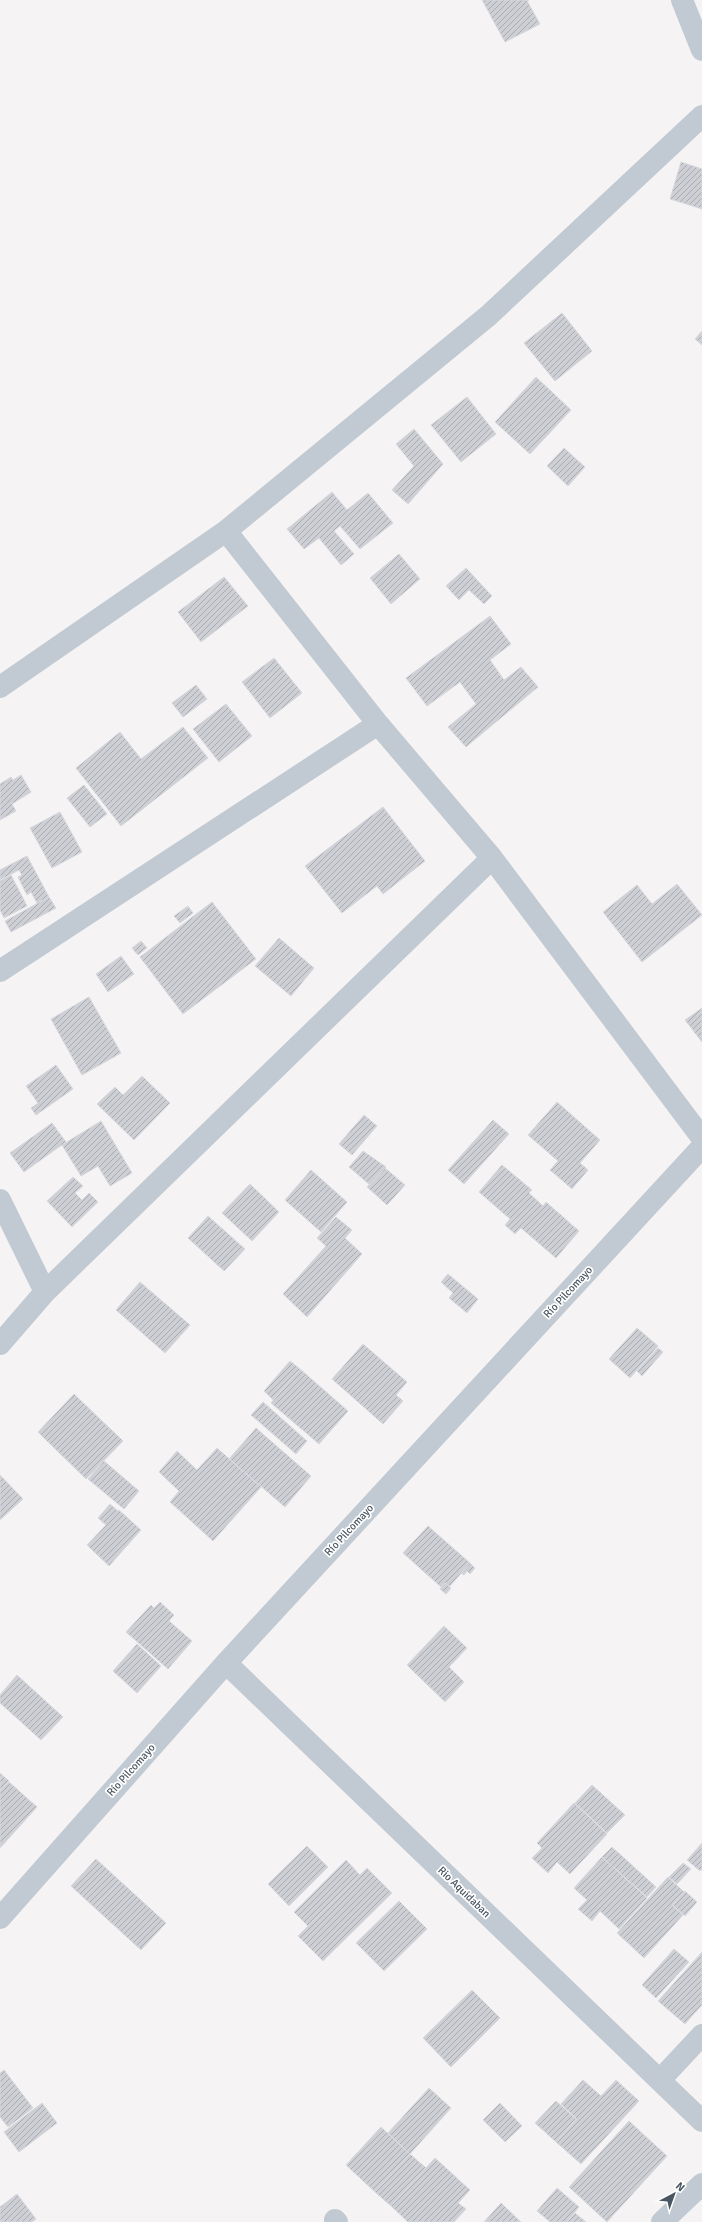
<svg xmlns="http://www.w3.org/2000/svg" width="702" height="2222" font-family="Signika,sans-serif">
	<defs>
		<pattern id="building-hatch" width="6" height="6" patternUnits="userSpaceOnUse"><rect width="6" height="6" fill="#cdcfd5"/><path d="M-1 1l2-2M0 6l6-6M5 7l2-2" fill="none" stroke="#a8abb0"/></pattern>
	</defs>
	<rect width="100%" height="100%" fill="#f5f3f3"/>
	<!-- building -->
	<path fill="url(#building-hatch)" stroke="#d7d9de" d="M482,0h47l-2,1 13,23 -35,18z
		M681,162l21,7v40l-32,-10z
		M562,313l30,38 -37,30 -31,-38z
		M702,331v14l-7,-6z
		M536,377l35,33 -41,44 -35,-32z
		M467,397l29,37 -35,28 -30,-37z
		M414,429l29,35 -35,40 -16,-14 22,-24 -18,-22z
		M564,448l21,19 -17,19 -21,-20z
		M332,492l15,18 21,-17 25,30 -33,26 -20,-23 -6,5 20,23 -13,11 -22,-27 -15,11 -17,-20z
		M399,554l21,25 -29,25 -21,-26z
		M466,568l26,28 -8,8 -15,-14 -10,10 -13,-14z
		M224,577l24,29 -47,36 -23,-30z
		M490,616l21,28 -21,16 14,20 17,-13 17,20 -72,60 -18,-20 28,-23 -16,-22 -33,24 -21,-28z
		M274,658l28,35 -32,25 -28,-36z
		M196,685l11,14 -24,18 -11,-14z
		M226,704l26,32 -33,26 -26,-33z
		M183,727l25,31 -87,68 -45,-58 44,-36 21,27z
		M21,775l10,17 -19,12 4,7 -16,9v-36l11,-7 2,3z
		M84,785l23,29 -17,13 -23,-29z
		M383,807l42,54 -42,33 -6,-8 -35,27 -37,-47z
		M60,812l22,40 -30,16 -22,-40z
		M27,856l22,41 -12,6 -6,-11 -4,3 -9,-18 4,-2 -3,-5 -19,10v-10z
		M11,875l16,31 -23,12 -4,-8v-29z
		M677,884l25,31 -60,47 -39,-50 34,-27 15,19z
		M49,897l7,11 -45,24 -6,-11z
		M212,902l44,57 -73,55 -43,-57z
		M188,906l5,7 -13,10 -6,-7z
		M279,938l35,30 -23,28 -36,-30z
		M141,941l6,7 -9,7 -6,-7z
		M121,956l13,18 -26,18 -12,-18z
		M89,997l32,56 -39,22 -31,-56z
		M702,1008v34l-17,-22z
		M56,1065l17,24 -37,26 -5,-7 7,-5 -12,-17z
		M142,1076l28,27 -36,37 -37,-36 18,-17 8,8z
		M557,1102l43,38 -20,23 8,7 -16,19 -22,-19 8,-9 -30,-26z
		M364,1115l13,11 -25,29 -13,-11z
		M493,1120l16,14 -45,50 -16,-14z
		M101,1121l31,52 -22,13 -12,-20 -17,10 -19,-31z
		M52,1123l14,19 -42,30 -14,-19z
		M363,1151l23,16 -16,18 -21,-18z
		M502,1165l30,25 -3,3 14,13 3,-4 33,29 -23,27 -35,-30 -6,6 -10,-9 5,-6 -31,-27z
		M385,1168l20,17 -18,20 -20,-18z
		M311,1170l36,32 -26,30 -36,-32z
		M73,1177l10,9 -8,7 7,7 7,-7 9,9 -26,25 -25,-26z
		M250,1184l29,28 -27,29 -30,-28z
		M208,1216l37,33 -21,22 -36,-33z
		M336,1217l16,13 -7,8 17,16 -55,63 -24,-23 43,-48 -9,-8z
		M448,1274l30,25 -11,14 -18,-15 4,-5 -12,-11z
		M140,1282l50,43 -25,28 -49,-43z
		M637,1328l21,18 -28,32 -21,-19z
		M363,1344l44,38 -11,13 7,6 -20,23 -51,-45z
		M658,1348l5,4 -21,24 -5,-5z
		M290,1361l10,8 -27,31 -9,-9z
		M300,1369l48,42 -29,33 -48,-41z
		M74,1394l49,47 -37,38 -48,-47z
		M263,1402l44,39 -11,13 -45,-39z
		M256,1428l55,48 -26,31 -56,-48z
		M217,1448l44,39 -48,54 -43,-39 9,-11 -20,-19 18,-21 20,19z
		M104,1461l35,30 -15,18 -36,-30z
		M0,1475l23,24 -23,21z
		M110,1504l8,7 1,-1 22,20 -32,36 -22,-21 19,-20 -8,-7z
		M428,1526l42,37 -20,23 -5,-3 -4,4 -38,-34z
		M470,1563l5,5 -5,6 -3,-3 -3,4 -3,-2z
		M445,1583l6,5 -5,6 -6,-5z
		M160,1602l14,13 -5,6 23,20 -24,28 -42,-37 25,-27 3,3z
		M444,1626l23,22 -18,19 15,15 -19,20 -38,-37z
		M137,1644l24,22 -24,27 -24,-22z
		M17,1675l46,42 -22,23 -41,-37v-8z
		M0,1773l9,8 -9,10z
		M9,1782l28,25 -37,41v-57z
		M592,1785l33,30 -18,18 -32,-30z
		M574,1803l33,31 -37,40 -13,-12 -9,11 -16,-15 10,-10 -5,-5z
		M702,1843v26l-2,2 -13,-11z
		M307,1846l21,21 -39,39 -21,-22z
		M612,1847l44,40 -9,10 -45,-40z
		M602,1857l45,41 -28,31 -19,-18 -8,10 -14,-12 9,-9 -13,-12z
		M96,1859l24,22 -25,27 -24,-22z
		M346,1860l14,15 -52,51 -14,-14z
		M683,1863l8,6 -14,15 -8,-7z
		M367,1868l25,25 -69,68 -25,-25z
		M668,1877l16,15 -12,13 11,10 -39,43 -27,-25z
		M120,1881l46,42 -25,27 -46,-42z
		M685,1891l12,11 -12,14 -12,-11z
		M399,1901l28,28 -43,42 -28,-28z
		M674,1949l15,13 -33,36 -14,-13z
		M702,1952v53l-17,19 -27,-23z
		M472,1990l28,28 -49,49 -28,-29z
		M4,2070l29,38 -25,19 -8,-10v-44z
		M583,2080l18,16 15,-16 23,21 -58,63 -25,-22 21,-23 -16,-15z
		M429,2088l22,20 -41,46 -22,-21z
		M556,2101l20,18 -20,23 -21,-19z
		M42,2103l15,20 -38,29 -15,-20z
		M500,2103l22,23 -17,16 -22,-22z
		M629,2121l38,35 -60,66 -38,-35z
		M381,2127l29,27 -35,38 -29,-27z
		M410,2154l16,14 -35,38 -16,-14z
		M435,2158l35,32 -12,13 8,6 -12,13h-46l-17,-16z
		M557,2188l22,19 -12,15h-17l-13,-11z
		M17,2194l19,25 -4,3h-32v-15z
		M501,2203l20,19h-37z
		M575,2213l11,9h-19z"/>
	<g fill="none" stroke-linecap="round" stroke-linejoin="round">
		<!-- minor -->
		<path stroke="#c1cad2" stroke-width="22" d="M682,0l20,50
			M226,531l152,193 114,134 210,280
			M0,687l226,-156 262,-215 214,-200
			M0,971l378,-247
			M0,1200l45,92
			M0,1344l45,-52 447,-434
			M226,1663l476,458
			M0,1918l226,-255 476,-516
			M660,2080l42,-45
			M335,2220l2,2
			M662,2222l40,-38"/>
	</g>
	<g text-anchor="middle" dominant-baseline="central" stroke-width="3.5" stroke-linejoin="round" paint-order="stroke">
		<!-- street labels -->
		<g font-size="11" fill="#4a5661" stroke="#fff">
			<text transform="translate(568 1292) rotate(-47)">Río Pilcomayo</text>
			<text transform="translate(349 1530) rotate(-47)">Río Pilcomayo</text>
			<text transform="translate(131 1770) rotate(-48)">Río Pilcomayo</text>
			<text transform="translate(464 1892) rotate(44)">Rio Aquidaban</text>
		</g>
	</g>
	<!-- north arrow -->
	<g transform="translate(674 2194) rotate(41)" stroke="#ffffff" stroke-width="3" paint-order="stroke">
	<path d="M0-3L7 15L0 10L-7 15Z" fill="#4a5661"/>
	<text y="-6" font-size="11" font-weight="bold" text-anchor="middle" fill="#4a5661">N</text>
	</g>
</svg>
